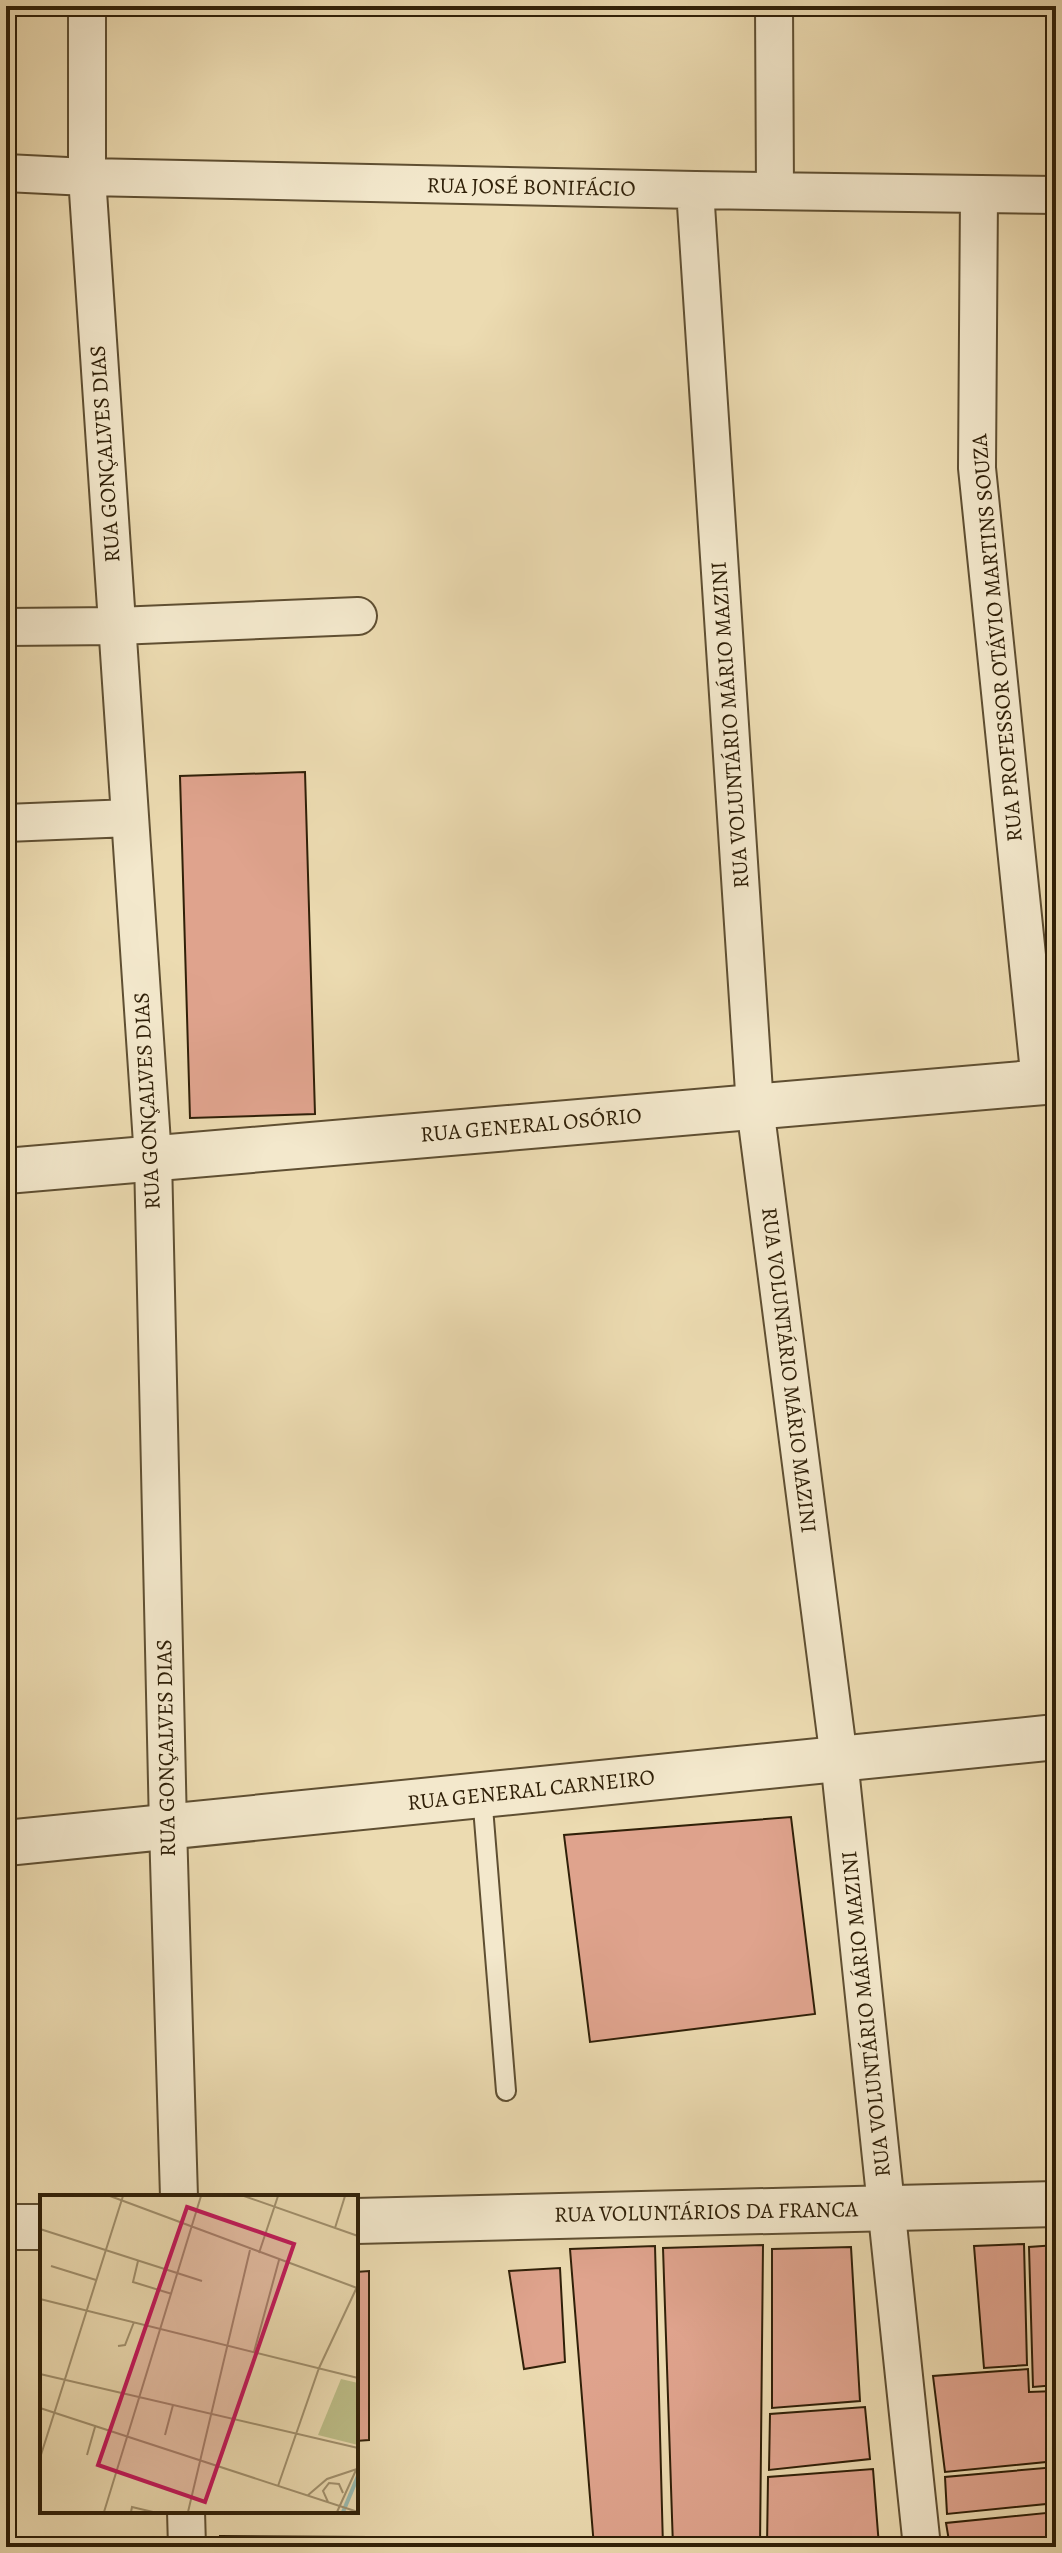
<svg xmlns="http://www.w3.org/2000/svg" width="1062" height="2553" font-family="Alegreya,serif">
	<rect width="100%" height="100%" fill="#ecdbb1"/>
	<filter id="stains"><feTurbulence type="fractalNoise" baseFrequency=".0025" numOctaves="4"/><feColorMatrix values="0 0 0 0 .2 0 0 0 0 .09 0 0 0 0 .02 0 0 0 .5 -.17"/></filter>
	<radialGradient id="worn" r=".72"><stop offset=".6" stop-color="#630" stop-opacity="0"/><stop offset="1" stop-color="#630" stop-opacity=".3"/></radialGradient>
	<!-- building -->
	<path fill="#dfa38d" stroke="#302008" stroke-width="2" d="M305,772l10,342 -125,4 -10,-342z
		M791,1817l24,197 -225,28 -26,-207z
		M1024,2244l3,121 -43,3 -10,-122z
		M763,2245l-3,302h-87l-10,-299z
		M1056,2245v140l-23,2 -4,-140z
		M655,2246l8,301h-69l-24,-298z
		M851,2247l9,154 -88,7v-159z
		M560,2268l5,94 -41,7 -15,-98z
		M369,2271v169l-13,1v-169z
		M1028,2369l1,23 27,-1v70l-111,11 -12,-96z
		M865,2407l5,52 -101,11 1,-56z
		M1056,2467v36l-109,11 -2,-37z
		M873,2469l6,77 -112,1 1,-70z
		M1056,2512v35h-106l-4,-24z
		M220,2536l148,1v10h-148z"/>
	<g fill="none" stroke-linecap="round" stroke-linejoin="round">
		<defs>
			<path id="service" d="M482,1795l24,296"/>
			<path id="minor" d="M87,6v171l66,981 15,669 11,370
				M774,6l1,185
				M6,173l81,4 608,13 361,5
				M695,190l60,917 84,652 83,788
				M979,194l-2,274 63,614
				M6,627l111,-1 241,-10
				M6,823l124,-5
				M186,2511l1,36"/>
			<path id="tertiary" d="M6,1171l1050,-90
				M6,1843l1050,-106
				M356,2221l700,-17
				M6,2227h36"/>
		</defs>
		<!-- service casing -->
		<use href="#service" stroke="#5f4f32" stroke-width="22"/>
		<!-- minor casing -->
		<use href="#minor" stroke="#5f4f32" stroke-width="40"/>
		<!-- tertiary casing -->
		<use href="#tertiary" stroke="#5f4f32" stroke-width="48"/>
		<!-- service -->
		<use href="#service" stroke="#f3e8cc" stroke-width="18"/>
		<!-- minor -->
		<use href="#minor" stroke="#f3e8cc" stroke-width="36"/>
		<!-- tertiary -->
		<use href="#tertiary" stroke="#f3e8cc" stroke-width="44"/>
	</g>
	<g text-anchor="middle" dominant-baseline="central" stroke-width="8" stroke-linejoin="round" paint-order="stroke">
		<!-- street labels -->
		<g font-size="22" fill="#302008" stroke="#f3e8cc">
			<text transform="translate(531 187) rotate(1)">RUA JOSÉ BONIFÁCIO</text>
			<text transform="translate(105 454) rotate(-94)">RUA GONÇALVES DIAS</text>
			<text transform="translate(997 638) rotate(-95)">RUA PROFESSOR OTÁVIO MARTINS SOUZA</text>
			<text transform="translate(730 725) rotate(-94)">RUA VOLUNTÁRIO MÁRIO MAZINI</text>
			<text transform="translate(147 1101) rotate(-93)">RUA GONÇALVES DIAS</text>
			<text transform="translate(531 1125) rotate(-5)">RUA GENERAL OSÓRIO</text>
			<text transform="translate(789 1370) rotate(83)">RUA VOLUNTÁRIO MÁRIO MAZINI</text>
			<text transform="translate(166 1748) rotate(-91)">RUA GONÇALVES DIAS</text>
			<text transform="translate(531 1790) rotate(-6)">RUA GENERAL CARNEIRO</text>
			<text transform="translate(866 2014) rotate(-96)">RUA VOLUNTÁRIO MÁRIO MAZINI</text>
			<text transform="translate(706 2212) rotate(-1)">RUA VOLUNTÁRIOS DA FRANCA</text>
		</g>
	</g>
	<!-- overview -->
	<g transform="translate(40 2195)">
		<rect width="318" height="318" fill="#ecdbb1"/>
		<path d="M301,184l17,4v62l-40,-10z" fill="#bdbe88"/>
		<path fill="none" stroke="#99bab1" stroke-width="4" d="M303,317l15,-36"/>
		<path fill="none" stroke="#a1906d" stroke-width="2" d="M70,1l247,92M204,1l114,40M295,33l10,-32M0,34l162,52M219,58l19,-57M98,66l-5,21 39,12M11,71l45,14M0,104l318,79M78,151l7,-1 9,-23M214,157l25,-92M0,179l318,74M0,213l318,104M125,240l8,-30M47,260l8,-28M0,263l83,-262M238,291l41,-118 38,-81M267,301l20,-17 30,-10M288,307l-5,-11 6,-8 10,1 4,9M64,317l97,-316M91,317l1,-5 21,5M148,317l62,-262M297,317l19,-42"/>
		<path fill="#c2185b" fill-opacity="0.15" stroke="#c2185b" stroke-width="4" d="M147,12l107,37 -89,258 -107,-37z"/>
		<rect width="318" height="318" fill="none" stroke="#302008" stroke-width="4"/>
	</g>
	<!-- margin -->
	<rect width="1062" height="2553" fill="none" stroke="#ecdbb1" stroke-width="32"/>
	<rect x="8" y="8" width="1046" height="2537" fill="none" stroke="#302008" stroke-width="4"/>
	<rect x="16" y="16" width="1030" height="2521" fill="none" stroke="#302008" stroke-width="2"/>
	<rect width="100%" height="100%" filter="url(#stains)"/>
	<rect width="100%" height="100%" fill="url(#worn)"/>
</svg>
